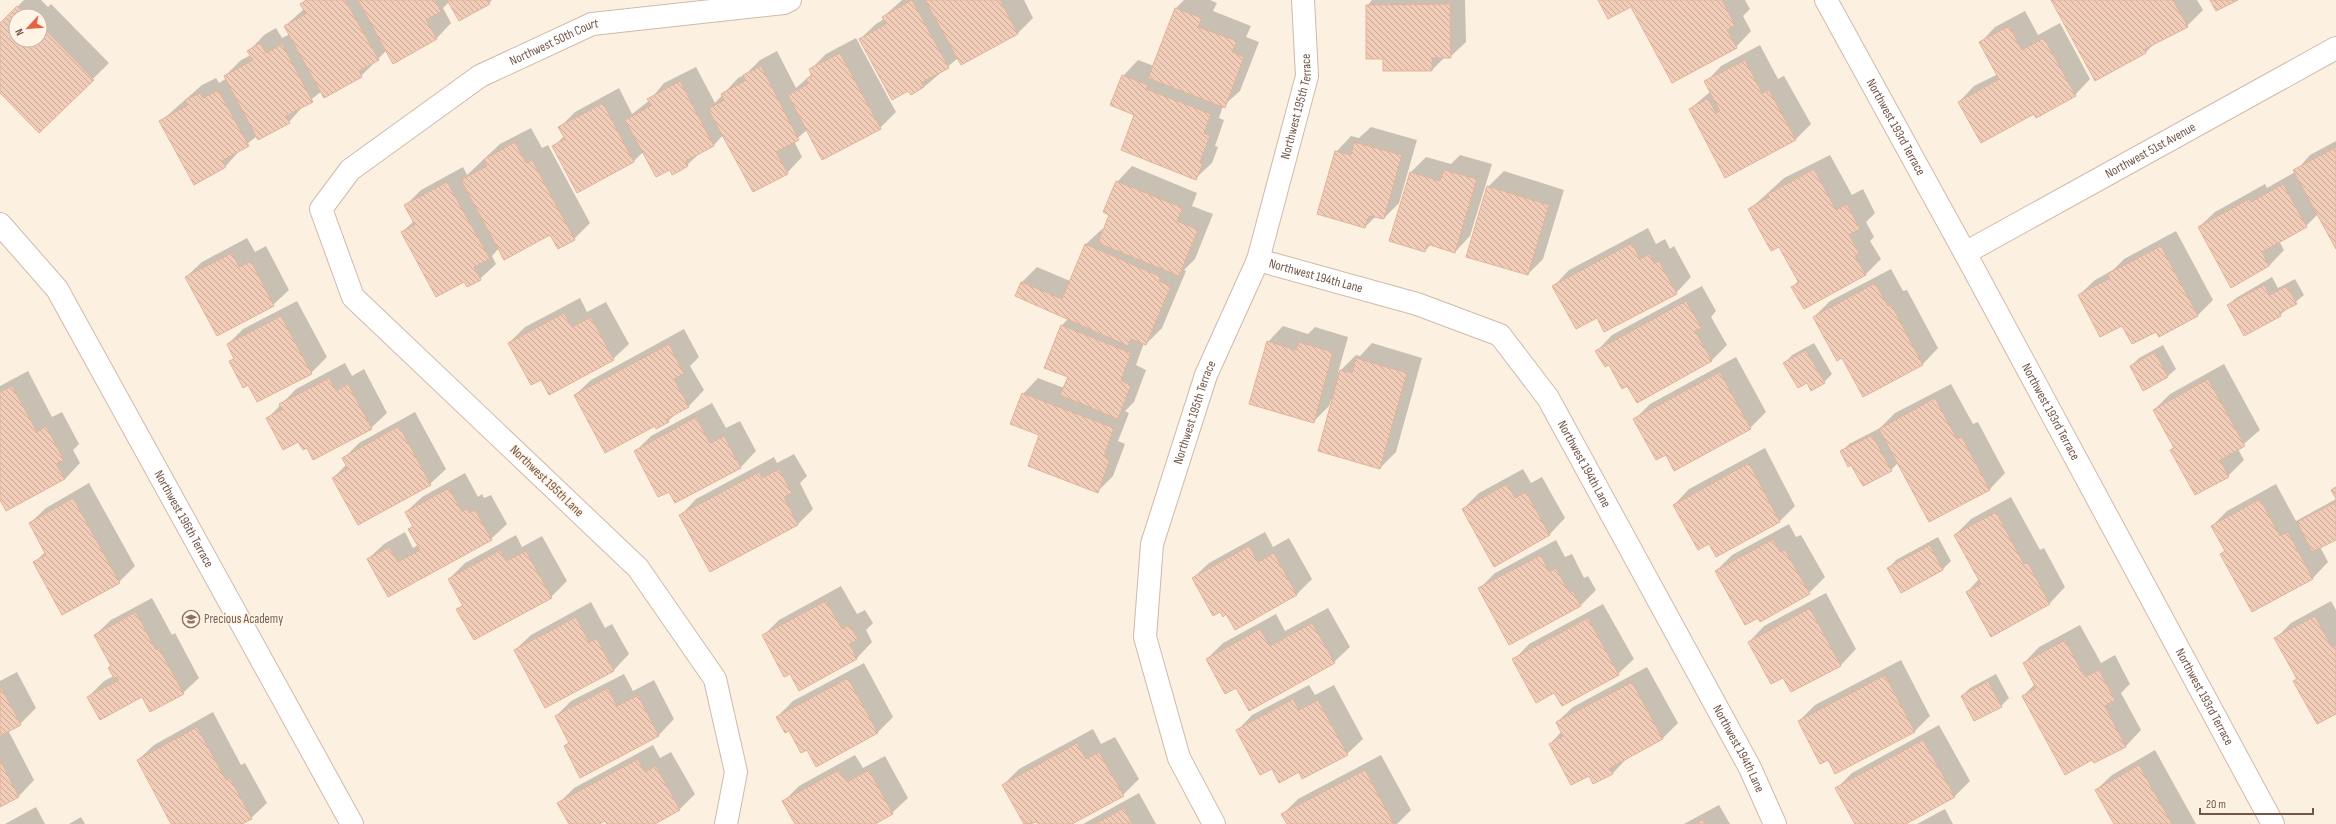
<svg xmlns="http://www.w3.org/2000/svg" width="2336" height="824" font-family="'Sofia Sans Condensed',sans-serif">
	<defs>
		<pattern id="building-back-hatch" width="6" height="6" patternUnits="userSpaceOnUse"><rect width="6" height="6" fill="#f1cdb9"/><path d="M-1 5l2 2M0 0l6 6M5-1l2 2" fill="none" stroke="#c8a998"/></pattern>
	</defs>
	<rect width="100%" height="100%" fill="#fcf0e1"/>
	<!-- shadow -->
	<path fill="#0003" fill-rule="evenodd" d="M24,0h17l7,7 3,-3 58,59 -70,69 -39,-40v-68zM16,16h24v24h-24z
		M305,0h187l-3,3 -40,-1 -6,6 8,15 -15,16 -49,11 -26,26 -39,15 -18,14 -15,17 -32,14 -17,14 -15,17 -64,-46 41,-36 14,-7 3,5 8,-5 -2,-2 16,-16 10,-5 -2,-4 15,-16 12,-7 6,10 8,-4 -5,-8 19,-17 -3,-5z
		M902,0h122l9,18 -15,15 -57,31 -3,-6 -34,29 -64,-48 16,-15 8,-5 -1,-2z
		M1184,0h26l7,3 -4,8 38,15 -5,11 13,5 -19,49 -17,15 -4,12 5,2 -9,26 3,1 -6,16 -16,15 -61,-64 -12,-38 15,-16 16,6 22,-58z
		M1372,0h93l1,42 -16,15h-5l-13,13 -48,-12 -17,-52z
		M1599,0h146l5,9 -7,7 8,15 -15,16 -105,-42z
		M2052,0h145l6,10 -16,16 -32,17 -9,9 -51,28z
		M2025,11l13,24 22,-12 30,56 -15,16 -41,18 -75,-11 15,-16 24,-12 -18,-31 15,-16z
		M856,38l40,74 -16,16 -58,31 -15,-29 -13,11 8,16 -15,16 -64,-38 -9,10 -13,7 -14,13 -17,4 -27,-17 -10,10 -80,-15 11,-11 -4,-9 15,-15 44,-24 13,26 18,-14 14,-17 32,-16 19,36 23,-25 8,-4 14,-14 17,-9 19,37 16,-14 -2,-4 16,-16z
		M1760,45l18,34 6,-3 27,48 -16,16 -105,-31 21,-18 -5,-9 15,-16z
		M1371,127l46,13 -18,63 -15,15 -8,-2 -11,11 -29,-75 15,-16 8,2z
		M531,128l11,20 6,-3 42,78 -16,16 -16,9 -8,-15 -51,15 -7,8 4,8 -16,15 -16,2 -62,-49 12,-11 -9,-15 16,-16 42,-23 4,8 33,-31z
		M2336,141v106l-18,-33 -12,12 -27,15 5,9 -15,16 -70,-39 16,-15 50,-28 2,4 28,-16 15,-17z
		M1460,155l32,9 -22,72 -15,16 -24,-8 -6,7 -35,-10 21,-69 15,-15 25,7z
		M1830,155l22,40 11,-6 12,24 -9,9 8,15 -4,4 11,18 -16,16 -72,12 5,-6 -19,-36 -29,-36 34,-31z
		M1132,166l65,27 -5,13 21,8 -18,45 -11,11 2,1 -24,57 -16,16 -2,-1 -8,22 10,5 -12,32 -9,9 4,2 -11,28 7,3 -12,32 -16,16 -56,-58 -18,-40 15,-16 26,10 5,-12 -7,-51 7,-7 -53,-23 6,-13 15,-15 33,14 16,-37 16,-15 2,1 7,-16 6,-32z
		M1504,171l60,19 -21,69 -15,15 -40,-87z
		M1648,228l8,16 9,-5 5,10 4,-3 17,31 -15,16 -79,24 -43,-31 15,-16z
		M2176,231l37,69 -16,16 -41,14 -33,-6 -44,-29 16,-15 18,-10 11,-11z
		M247,238l8,14 11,-6 23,44 -16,15 -87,-28 16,-15z
		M1891,269l12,22 4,-1 31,58 -15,16 -60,32 -20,-39 -29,-40 16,-16z
		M2272,277l6,11 17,-9 9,16 -24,20 -52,-10 8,-7z
		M1702,286l14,25 -5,6 16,28 -15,15 -75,41 -10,-17 -30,-33 15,-16z
		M580,298l7,14 19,-10 23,42 -16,15 -71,19 -33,-35 16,-16z
		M297,301l30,56 -16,16 -63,11 -18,-22 5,-5 -7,-13 15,-15z
		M1283,326l25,8 7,-7 33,10 -10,36 18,-18 4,1 12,-13 50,15 -26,94 -16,16 -47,-68h-2l-2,6 -16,16 -45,-80z
		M684,329l15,28 -9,9 14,24 -15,16 -12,7 -9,8 -13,3 -80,-29 16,-15z
		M1814,343l18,31 -8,8 -39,-19 7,-8z
		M2163,345l13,24 -8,7 -25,13 -12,-23 8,-8z
		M1736,357l30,55 -16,16 -115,-9 15,-15z
		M345,363l7,13 12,-7 23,44 -16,15 -63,19 -41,-28 29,-30z
		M2224,364l36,66 -22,19 6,11 -16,16 -56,-26 2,-3 -20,-37 16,-16z
		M28,371l24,46 10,-5 17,32 -6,6 7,13 -15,16 -65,19v-112z
		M1951,384l22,40 5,-2 27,51 -15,16 -61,32 -31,-58 -7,7 -39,-6 -11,-12 8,-8 31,-16 15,-15z
		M712,403l14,25 14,-7 16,30 -15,16 -65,35 -7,-12 -34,-38 16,-16z
		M415,412l31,57 -16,15 -97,-6 14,-14 -3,-6 15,-15z
		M1765,448l30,58 -15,15 -64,35 -7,-13 -35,-38 15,-16z
		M794,454l13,22 -7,7 13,26 -15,15 -87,47 -30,-56 15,-16 78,-42 3,6z
		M1523,469l8,14 11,-6 23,41 -15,16 -55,31 -32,-56 16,-16z
		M465,473l13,24 4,-3 2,4 7,-3 16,29 -16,15 -103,57 -20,-37 16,-15 21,-12 8,16 5,-3 -8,-16 3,-4 -7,-13 16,-15z
		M89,483l46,83 -16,16 -85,-19 12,-12 -16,-28 16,-15z
		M2276,484l20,37 40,-22v40l-16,8 8,15 -15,16 -60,33 -31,-57 3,-4 -13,-24 15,-15z
		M2011,497l29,53 4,-2 21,39 -15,16 -59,32 -24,-43 12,-13 -24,-44 16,-16z
		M1789,524l7,13 5,-2 24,42 -16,16 -51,24 -42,-46 16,-16z
		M1265,532l8,15 16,-9 23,41 -16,16 -69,18 -34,-35 16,-15z
		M516,535l6,12 20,-11 25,45 -16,16 -93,12 5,-5 -14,-25 16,-16z
		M1938,537l13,24 -8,8 -41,23 -13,-24 7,-8z
		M1556,540l9,17 7,-3 12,24 4,-2 8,14 -16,16 -100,-18 15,-15z
		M841,586l16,28 8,-4 8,13 -7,7 6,12 -15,16 -57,31 -9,-17 -28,-36 16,-16z
		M1826,593l30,56 -15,16 -49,26 -9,-15 -34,-34 15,-16z
		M152,598l20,37 3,-2 24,45 -16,15 -95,4 16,-16 10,-5 -2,-10 -17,-31 16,-15z
		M2331,601l5,9v103l-41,-32 2,-3 -22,-39 16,-16z
		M591,602l14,26 7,-4 17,30 -15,16 -69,36 -30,-56 16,-15z
		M1603,604l31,55 -16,15 -63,18 -41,-32 15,-16z
		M1328,608l22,39 -16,15 -97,25 -30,-28 16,-16 53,-29 9,17z
		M2080,625l21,38 14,-8 15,29 -9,9 20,37 -15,16 -32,16 -71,-66 12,-12 -11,-21 15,-16z
		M1901,660l29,56 -15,15 -80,41 -7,-13 -29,-38 16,-16z
		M864,663l29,54 -16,16 -70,15 -30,-31 16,-16z
		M1647,667l31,56 -16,16 -34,18 -15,16 -19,10 -4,-8 -40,-31 12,-13 -5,-9 16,-15z
		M17,672l19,36 -16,16 -12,6 26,50 -15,16 -19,10v-125z
		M624,674l9,17 21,-11 20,39 -15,16 -79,41 -15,-30 4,-4 -13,-26 15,-15z
		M1996,674l13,24 -8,8 -39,-10 8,-8z
		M1309,685l6,10 19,-10 29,54 -16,15 -75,13 -35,-36 15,-16z
		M213,712l28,53 4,-2 22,40 -16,15 -11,6h-68l-34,-64 16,-15z
		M1939,725l31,56 -16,16 -50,27h-48l-20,-35 16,-16z
		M1093,729l8,15 14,-7 24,42 -16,16 -54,29h-30l-1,-3 -6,3h-7l-22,-39 16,-16z
		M653,745l7,13 11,-6 24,42 -16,16 -26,14h-45l-3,-5 -8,5h-27l-11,-21 15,-15z
		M2155,750l41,74h-81l-19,-34 16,-15z
		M855,755l8,13 22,-12 23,42 -16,15 -19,11h-77l-12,-23 15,-15z
		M1381,755l30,55 -14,14h-109l-5,-10 15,-15z
		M1139,793l17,31h-73z
		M1719,805l11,19h-46z
		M36,807l9,17h-40z
		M1945,809l8,15h-36z
		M81,817l4,7h-16z"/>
	<!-- building -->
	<path fill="url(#building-back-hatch)" stroke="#e3b399" d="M307,0h38l34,60 -20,11 3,6 -38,21 -40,-72 22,-12 -6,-10z
		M358,0h77l6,12 -15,8 11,19 -44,25z
		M447,0h40l3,4 -31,17z
		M912,0l37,68 -28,15 3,4 -13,8 -3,-4 -16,9 -33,-61 27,-15 -4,-7z
		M925,0h75l18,34 -57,31z
		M1598,0h124l13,25 -8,5 10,18 -65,35 -41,-76 -23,12z
		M2051,0h122l15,27 -43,22 1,4 -51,28z
		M2210,0h28l-22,11z
		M1450,4l1,54h-19v13h-49v-12h-17v-54z
		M17,6l9,10h-10v24h24v-16l54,56 -55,53 -39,-40v-70z
		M1175,8l27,10 -4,9 39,14 -5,11 12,5 -19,51 -77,-30z
		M2009,26l13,24 22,-12 32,58 -40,22 -2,-4 -53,29 -23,-41 41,-23 -20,-37z
		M260,43l6,10 16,-9 31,58 -27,14 4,7 -32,17 -34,-64 29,-16 -6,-9z
		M840,53l41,76 -59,31 -34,-65 20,-11 -2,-5 6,-3 -3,-7z
		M1745,60l17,33 7,-3 27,50 -71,38 -36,-69 19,-11 8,15 4,-2 -16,-30z
		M761,66l38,74 -23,12 12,22 -35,18 -45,-83 16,-9 -3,-6 25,-14 -3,-5z
		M1122,75l26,10 -2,4 65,25 -7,19 6,3 -10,26 3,1 -7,17 -75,-30 13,-35 -24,-10z
		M680,81l34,65 -28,15 2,5 -8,5 -8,4 -2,-5 -14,7 -31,-57 27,-15 -5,-6z
		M218,90l31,56 -27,15 4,6 -32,18 -35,-64 29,-16 -3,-5 15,-7 3,5z
		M603,103l31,59 -57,31 -25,-47 13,-7 -7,-12z
		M515,142l11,21 6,-3 43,80 -17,9 -8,-14 -46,25 -43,-80 26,-14 -4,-6z
		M1354,142l48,13 -18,64 -15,-3 -4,12 -48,-14 18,-63 16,4z
		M2336,147v102l-43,-79z
		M1814,169l22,41 11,-6 13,25 -11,6 10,18 -4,3 11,19 -62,34 -13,-22 8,-4 -20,-36 -8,4 -23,-42 21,-12 -1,-3z
		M1444,170l33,9 -22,74 -28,-9 -2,8 -36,-11 21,-69 30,9z
		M1116,181l67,27 -6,13 21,9 -19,46 -81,-33 11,-28 -6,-3z
		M447,182l43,77 -16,8 7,13 -14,7 -3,-5 -28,15 -35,-65 14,-7 -11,-20z
		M2283,184l24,43 -45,25 7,14 -38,22 -33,-61 51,-28 2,3z
		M1487,186l62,19 -21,70 -62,-18z
		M1632,243l8,16 10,-5 4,10 5,-3 18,33 -73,38 -7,-14 -21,11 -24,-43z
		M1085,244l76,33 -2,4 12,5 -25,59 -15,-6 -3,7 -113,-50 6,-14 41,17z
		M2161,246l37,70 -39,21 -3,-5 -24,12 -10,-18 -22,11 -22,-42 32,-17 -3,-4z
		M232,253l7,14 12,-6 23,45 -57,30 -32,-59z
		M1875,283l13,23 3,-2 32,61 -60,32 -21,-39 -5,3 -24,-44z
		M2264,285l6,10 17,-9 10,18 -18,9 2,3 -37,20 -17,-31z
		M1686,301l16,27 -7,3 17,30 -75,42 -10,-17 -5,3 -13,-24 -4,2 -10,-16z
		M564,313l8,14 19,-10 23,43 -65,35 -8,-15 -10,5 -23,-42z
		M281,316l31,58 -55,28 -9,-17 -5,3 -14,-27 5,-2 -7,-15z
		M1061,325l70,28 -10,28 10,4 -13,34 -58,-24 8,-18 -24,-9z
		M1267,341l29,9 3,-8 34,10 -19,71 -65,-19z
		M669,344l15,30 -10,5 15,28 -22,12 2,3 -13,7 -1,-3 -50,27 -31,-58z
		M1806,350l19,33 -14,8 -4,-8 -9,5 -15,-25z
		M2155,352l13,25 -25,14 -13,-25z
		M1356,358l51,15 -27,96 -62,-18 22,-81 12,3z
		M1720,372l31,57 -77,42 -8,-16 -10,5 -23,-41z
		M329,378l7,13 12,-7 24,45 -59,31 -6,-12 -4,2 -5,-8 -15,8 -17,-32 16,-8 -3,-6z
		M2208,379l37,67 -25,14 9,17 -34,18 -25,-45 4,-2 -21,-38z
		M12,386l25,46 9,-6 18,34 -8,4 9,15 -59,32 -6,-11v-108z
		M1022,393l92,35 -10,29 6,2 -12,34 -70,-27 11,-31 -29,-11z
		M1935,398l22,41 5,-2 28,53 -61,32 -50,-93z
		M696,417l14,26 14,-7 17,32 -66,35 -6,-11 -11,5 -24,-46z
		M399,426l32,59 -73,40 -26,-47 16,-9 -6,-11z
		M1872,435l20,36 -29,15 -12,-21 -3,2 -8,-16z
		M1749,463l31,59 -64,35 -7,-13 -11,6 -25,-45z
		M779,469l13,24 -8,4 14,28 -88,47 -31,-57 80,-43 3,6z
		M1507,484l8,14 11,-6 24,43 -56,32 -32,-58z
		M2336,487v12l-5,-9z
		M449,488l13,24 5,-3 2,4 6,-3 17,30 -104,57 -21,-38 22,-12 9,15 22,-12 -12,-21 5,-2 -8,-15z
		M73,498l47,85 -58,32 -29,-53 13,-7 -17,-32z
		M2260,499l20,37 8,-4 25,47 -61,33 -32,-58 5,-3 -14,-25z
		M2336,502v38l-24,12 -15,-30z
		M1996,512l28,52 4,-1 22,41 -59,33 -25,-45 15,-8 -27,-49z
		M1773,539l7,13 5,-2 25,44 -50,28 -2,-4 -13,7 -30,-54z
		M1930,545l13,25 -42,23 -14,-25z
		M1249,546l9,16 16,-9 23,42 -62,35 -9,-16 -3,3 -3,-5 -7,4 -21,-38z
		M500,550l6,11 20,-10 26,47 -78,42 -18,-31 7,-3 -15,-27z
		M1541,555l8,17 7,-4 13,24 4,-1 8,15 -72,39 -31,-57z
		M826,601l16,28 7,-4 9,14 -8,5 7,15 -58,32 -9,-17 -6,3 -22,-42z
		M1810,608l31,58 -50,26 -8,-14 -12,6 -23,-42z
		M136,612l20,38 3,-2 25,46 -34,18 -8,-15 -42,23 -13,-23 32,-17 -2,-3 -3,1 -6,-10 3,-2 -17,-31z
		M2315,616l17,31 4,-2v69l-19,10 -24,-43 4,-2 -23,-41z
		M576,617l13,25 8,-3 17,32 -69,37 -31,-58z
		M1588,618l31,57 -57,31 -8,-13 -18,10 -24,-44z
		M1312,623l23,40 -86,48 -13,-23 -11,6 -19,-35 54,-30 10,17z
		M2065,640l20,37 14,-7 16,30 -10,6 21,41 -32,16 -2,-3 -27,15 -43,-79 14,-8 -13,-25z
		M1885,675l30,57 -80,42 -7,-14 -8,4 -22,-43z
		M848,678l30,55 -62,34 -9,-17 -6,3 -12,-22 -4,2 -9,-16z
		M1988,681l14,26 -28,14 -13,-25z
		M1632,682l31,57 -53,29 3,6 -20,10 -4,-8 -18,9 -22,-41 14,-8 -7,-14z
		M1,687l20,38 -21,11v-48z
		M608,688l9,18 21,-11 21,41 -79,42 -16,-32 5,-3 -14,-27z
		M1293,699l6,11 19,-10 30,55 -46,24 -3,-7 -20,11 -7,-14 -12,6 -24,-45z
		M197,727l29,53 4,-2 22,41 -10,5h-71l-34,-64z
		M1923,740l32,57 -49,27h-51l-20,-36z
		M1077,743l9,16 13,-7 25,44 -52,28h-34l-1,-2 -13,2 -22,-39z
		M638,759l7,13 11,-6 24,44 -25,14h-48l-2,-3 -6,3h-30l-12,-21z
		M0,760l19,37 -19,10z
		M2139,765l33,59h-58l-19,-34z
		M839,770l8,12 22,-12 24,44 -18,10h-80l-13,-23z
		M1365,770l29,54h-107l-6,-10z
		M1124,808l8,16h-37z
		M1704,819l2,5h-11z"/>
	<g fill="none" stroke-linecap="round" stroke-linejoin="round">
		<defs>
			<g id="minor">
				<path id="s1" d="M1826,0l139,253 308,571"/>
				<path id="s2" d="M0,224l57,65 295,535"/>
				<path id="s3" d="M1965,253l371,-205"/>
				<path id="s4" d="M1258,260l159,44 83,31 48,63 202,370 25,56"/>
				<path id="s5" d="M726,824l10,-52 -21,-93 -77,-111 -285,-271 -32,-88 29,-39 130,-94 112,-52 192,-21 6,-3"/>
				<path id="s6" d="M1214,824l-35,-66 -34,-121 7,-93 54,-169 52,-115 49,-184 -4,-76"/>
			</g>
		</defs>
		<!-- minor casing -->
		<use href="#minor" stroke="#cfbaab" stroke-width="24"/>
		<!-- minor -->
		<use href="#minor" stroke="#fff" stroke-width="22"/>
	</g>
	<!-- icons -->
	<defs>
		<symbol id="school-ring" viewBox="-11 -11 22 22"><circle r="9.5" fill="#fff4e6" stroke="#8d6e63" stroke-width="1.5"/><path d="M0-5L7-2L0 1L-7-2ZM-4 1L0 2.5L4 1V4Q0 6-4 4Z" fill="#8d6e63"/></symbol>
	</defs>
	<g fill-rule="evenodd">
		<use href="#school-ring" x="181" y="609" width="20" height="20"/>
	</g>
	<g text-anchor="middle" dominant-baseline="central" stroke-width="3" stroke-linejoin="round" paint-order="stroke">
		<!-- street labels -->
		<g font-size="13" fill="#725648" stroke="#fff4e6">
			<text stroke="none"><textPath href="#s5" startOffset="1061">Northwest 50th Court</textPath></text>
			<text stroke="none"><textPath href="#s6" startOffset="756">Northwest 195th Terrace</textPath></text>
			<text stroke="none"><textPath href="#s1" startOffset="145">Northwest 193rd Terrace</textPath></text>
			<text stroke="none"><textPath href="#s3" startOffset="212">Northwest 51st Avenue</textPath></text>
			<text stroke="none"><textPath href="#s4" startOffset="60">Northwest 194th Lane</textPath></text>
			<text stroke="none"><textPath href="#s1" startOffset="469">Northwest 193rd Terrace</textPath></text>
			<text stroke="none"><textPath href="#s6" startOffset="432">Northwest 195th Terrace</textPath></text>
			<text stroke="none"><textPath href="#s4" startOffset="408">Northwest 194th Lane</textPath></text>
			<text transform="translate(547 481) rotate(44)">Northwest 195th Lane</text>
			<text stroke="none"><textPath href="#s2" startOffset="349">Northwest 196th Terrace</textPath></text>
			<text stroke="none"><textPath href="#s1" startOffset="793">Northwest 193rd Terrace</textPath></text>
			<text stroke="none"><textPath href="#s4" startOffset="732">Northwest 194th Lane</textPath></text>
		</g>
		<!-- education labels -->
		<g font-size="13" fill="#785e54" stroke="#fff4e6" text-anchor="start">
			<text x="204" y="619">Precious Academy</text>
		</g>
	</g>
	<!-- north arrow -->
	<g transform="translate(28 28) rotate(244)"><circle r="19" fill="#fff4e6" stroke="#c7b5a7"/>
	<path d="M0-3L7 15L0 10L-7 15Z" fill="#e56446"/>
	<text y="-6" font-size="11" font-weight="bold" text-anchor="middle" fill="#725648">N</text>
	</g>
	<!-- scale -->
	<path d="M2200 808v6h113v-6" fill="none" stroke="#725648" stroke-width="2"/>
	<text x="2206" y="808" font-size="12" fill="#725648" stroke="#fff4e6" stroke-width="3" paint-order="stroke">20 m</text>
</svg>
